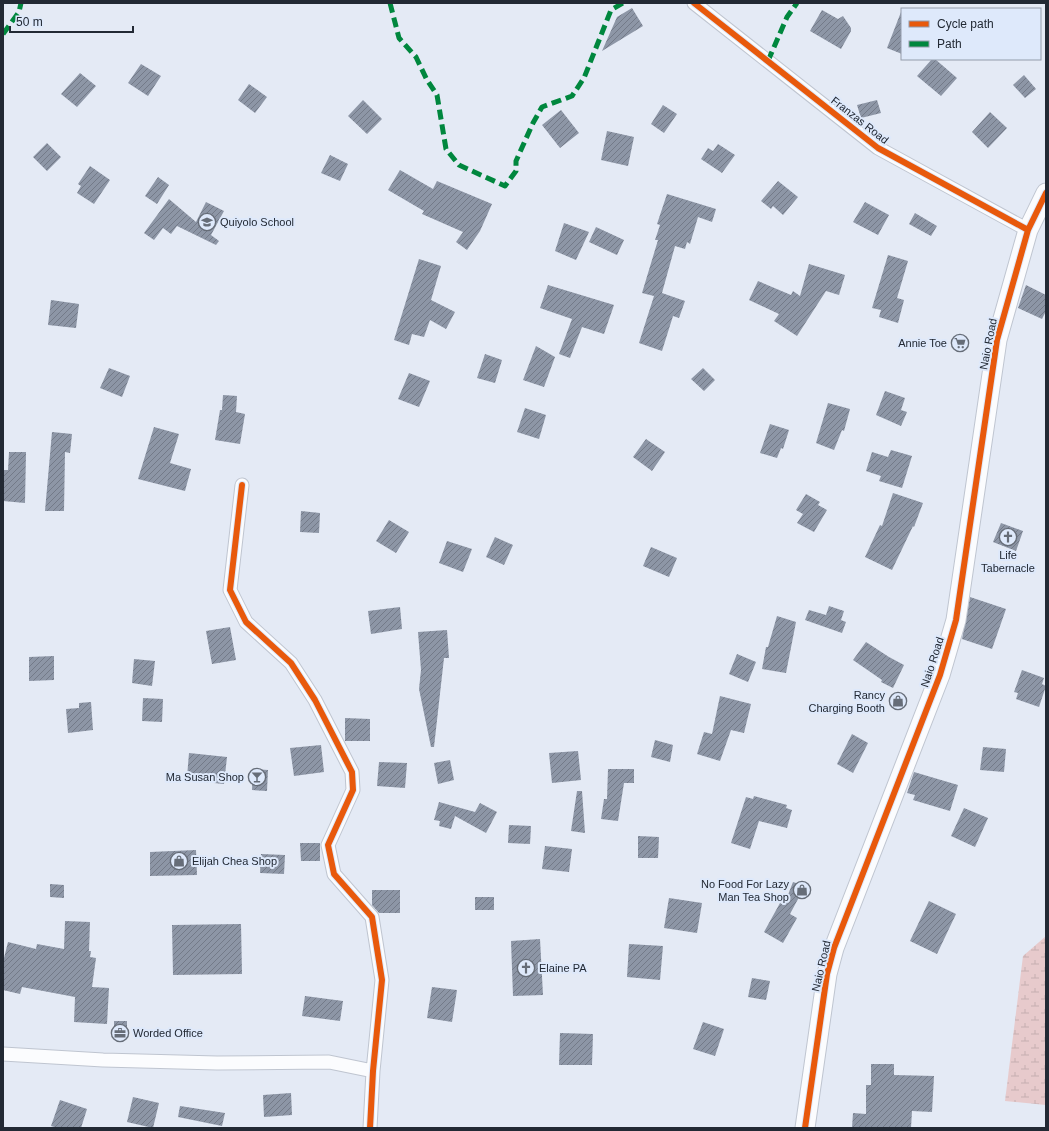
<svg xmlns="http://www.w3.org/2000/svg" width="1049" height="1131" font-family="Helvetica,sans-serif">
	<defs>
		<pattern id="wetland-marsh" width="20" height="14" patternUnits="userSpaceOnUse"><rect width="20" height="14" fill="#e7cacc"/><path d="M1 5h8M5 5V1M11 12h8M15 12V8" fill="none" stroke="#c6aeb0"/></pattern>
		<pattern id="building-hatch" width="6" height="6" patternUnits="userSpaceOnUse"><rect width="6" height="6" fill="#8d96a6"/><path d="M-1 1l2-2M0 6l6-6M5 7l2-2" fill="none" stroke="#737a88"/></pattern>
	</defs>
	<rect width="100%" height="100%" fill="#e4eaf5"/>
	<!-- wetland -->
	<path fill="url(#wetland-marsh)" d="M1046,936v169l-41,-4 18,-145z"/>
	<!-- building -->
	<path fill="url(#building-hatch)" d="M632,8l11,18 -41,25 15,-34z
		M822,10l16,9 5,-3 8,12v3l-10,18 -31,-18z
		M901,12h1v42l-15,-6z
		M932,59h3l22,19 -16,18 -24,-20z
		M141,64l20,12 -13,20 -20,-13z
		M80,73l16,13 -19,21 -16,-13z
		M1024,75l12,14 -11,9 -12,-13z
		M249,84l18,13 -12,16 -17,-13z
		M363,100l19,19 -15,15 -19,-18z
		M877,100l4,13 -20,5 -4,-13z
		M663,105l14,9 -13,19 -13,-9z
		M561,110l18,23 -19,15 -18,-23z
		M990,112l17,16 -19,20 -16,-16z
		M607,131l27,6 -6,29 -27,-6z
		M47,143l14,14 -14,14 -14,-14z
		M718,144l17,11 -13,18 -21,-14 7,-11 5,3z
		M330,155l18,9 -8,17 -19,-8z
		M90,166l20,14 -16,24 -17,-11 4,-7 -3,-2z
		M400,170l33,19 4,-8 55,23 -12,27 -13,19 -11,-8 7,-10 -41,-18 2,-3 -36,-21z
		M158,177l11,8 -12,19 -12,-8z
		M778,181l20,16 -15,18 -10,-9 -2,3 -10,-8z
		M667,194l49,15 -4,13 -14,-5 -8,27 -3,-2 -2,7 -10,-3 -13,47 23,8 -6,17 -6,-2 -11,35 -23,-8 15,-47 -12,-3 16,-53h-3l5,-15 -3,-1z
		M169,199l27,23 10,-20 18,9 -13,24 8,6 -3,4 -39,-19 -6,8 -8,-6 -9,12 -10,-7z
		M865,202l24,13 -11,20 -25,-13z
		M915,213l22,13 -6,10 -22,-12z
		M564,223l25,9 -13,28 -21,-9z
		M596,227l28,13 -7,15 -28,-13z
		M888,255l20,6 -11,37 7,2 -6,23 -19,-6 2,-7 -9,-2z
		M419,259l22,7 -10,34 24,12 -9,17 -16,-9 -6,17 -12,-3 -3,11 -15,-5z
		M809,264l36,11 -6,20 -13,-4 -29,45 -23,-15 5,-7 -30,-14 9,-19 33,14 2,-4 7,5z
		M548,285l66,20 -10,29 -22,-7 -12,31 -11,-4 13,-35 -32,-11z
		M1026,285l20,10v16l-4,8 -24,-11z
		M51,300l28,4 -3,24 -28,-3z
		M536,346l19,11 -11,30 -21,-7z
		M485,354l17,6 -7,23 -18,-5z
		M109,368l21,8 -8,21 -22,-9z
		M703,368l12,12 -11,11 -13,-12z
		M409,373l21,8 -11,26 -21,-8z
		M885,391l20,7 -4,12 6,2 -6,14 -25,-11z
		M223,395l14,1 -1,16 9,2 -5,30 -25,-4 5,-30h2z
		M828,403l22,6 -6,22 -2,-1 -8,20 -18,-7z
		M525,408l21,7 -7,24 -22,-7z
		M770,424l19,6 -6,19 -2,-1 -4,10 -17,-5z
		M154,427l25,7 -9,29 21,6 -6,22 -47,-12z
		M52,432l20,2 -2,19 -5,-1 -1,59h-19z
		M646,439l19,13 -13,19 -19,-14z
		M891,450l21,6 -10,32 -23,-7 2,-5 -15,-5 6,-19 16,5z
		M9,452h17l-1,51 -22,-2v-31h5z
		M893,493l30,10 -9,24 -1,-1 -21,44 -27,-13 15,-32 2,1z
		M806,494l14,8 -2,3 9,5 -13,22 -17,-9 6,-9 -7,-4z
		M301,511l19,2 -1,20 -19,-1z
		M389,520l20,12 -13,21 -20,-12z
		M1001,523l22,8 -7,20 -23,-9z
		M495,537l18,8 -9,20 -18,-8z
		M447,541l25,8 -9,23 -24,-9z
		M651,547l26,11 -8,19 -26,-11z
		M970,597l36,12 -14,40 -30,-10z
		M829,606l15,5 -3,9 5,2 -4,11 -37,-13 4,-10 17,5z
		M400,607l2,22 -31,5 -3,-23z
		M777,616l19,6 -10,51 -24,-4 4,-22h2z
		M230,627l6,33 -24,4 -6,-33z
		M447,630l2,28h-5l-10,89h-3l-12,-58 2,-19 -3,-38z
		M866,642l23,15 15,8 -11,23 -12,-6 1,-2 -29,-20z
		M737,654l19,8 -8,20 -19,-8z
		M54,656v24l-25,1v-24z
		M134,659l21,2 -3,25 -20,-3z
		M1022,670l22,8 -2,6 4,2 -7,21 -23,-8 2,-6 -4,-1z
		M720,696l31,8 -7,29 -13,-3 -11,31 -23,-7 7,-22 8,2z
		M143,698l20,1 -1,23 -20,-1z
		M91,702l2,28 -25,3 -2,-24 13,-1v-5z
		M345,718l25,1v22h-25z
		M852,734l16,9 -15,30 -16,-9z
		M655,740l18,5 -3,17 -19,-5z
		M321,745l3,27 -30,4 -4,-28z
		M983,747l23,2 -2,23 -24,-2z
		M578,751l3,29 -29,3 -3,-30z
		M189,753l38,4 -3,27 -20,-2 -17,-5z
		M450,760l4,20 -16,4 -4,-21z
		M379,762l28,1 -2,25 -28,-2z
		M253,769l15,1 -1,21 -15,-1z
		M608,769h26v14h-10l-6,38 -17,-2 3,-20h3z
		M914,772l44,13 -8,26 -37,-11 2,-5 -8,-2z
		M577,791h5l3,42 -14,-2z
		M754,796l33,9 -1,3 6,2 -5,18 -28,-7 -9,28 -19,-6 15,-46 7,2z
		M439,802l36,10 5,-9 17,9 -11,21 -31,-17 -4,13 -12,-3 1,-5 -6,-1z
		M964,808l24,10 -13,29 -24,-11z
		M509,825l22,1 -1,18 -22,-1z
		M638,836l21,1 -1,21h-20z
		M300,843h20v18h-19z
		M545,846l27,3 -3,23 -27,-3z
		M196,850l1,25 -47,1v-24z
		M261,854l24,1 -1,19 -24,-1z
		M793,882l12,4 -15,28 7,4 -14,25 -19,-11 16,-29 4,2z
		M50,884l14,1v13l-14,-1z
		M372,890h28v23h-21l-7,-8z
		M475,897h19v13h-19z
		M669,898l33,5 -5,30 -33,-5z
		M929,901l27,13 -19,40 -27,-13z
		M65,921l25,1 -1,29h2l-1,6 6,1 -4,29 17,1 -2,36 -33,-2 1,-25 -53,-10 -2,7 -17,-4v-28l5,-20 28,7 1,-5 27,5z
		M241,924l1,50 -69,1 -1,-50z
		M540,939l3,56 -30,1 -2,-55z
		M629,944l34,2 -3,34 -33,-3z
		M752,978l18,3 -4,19 -18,-3z
		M432,987l25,3 -5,32 -25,-4z
		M305,996l38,5 -3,20 -38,-5z
		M114,1021h13v18l-13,1z
		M703,1022l21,7 -9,27 -22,-7z
		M560,1033l33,1 -1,31h-33z
		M871,1064h23v11l40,1 -2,36 -20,-1 -1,17h-59l1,-15 13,1v-29h5z
		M291,1093l1,22 -28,2 -1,-22z
		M133,1097l26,6 -6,25 -26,-6z
		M60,1100l27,9 -6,19h-23l-7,-2z
		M180,1106l45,7 -3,13 -44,-9z"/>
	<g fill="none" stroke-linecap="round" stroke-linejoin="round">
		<defs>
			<path id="street" d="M694,3l184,145 150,82
				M242,485l-12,105 16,32 45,41 24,37 37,72 1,18 -25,55 6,29 38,43 10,63 -9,91 -3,57
				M3,1054l100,6 114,3 112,-1 44,9"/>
			<path id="secondary" d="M805,1128l22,-154 7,-26 106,-273 16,-55 41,-280 31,-110 18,-37"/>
		</defs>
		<!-- street casing -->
		<use href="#street" stroke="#bfc5d0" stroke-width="15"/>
		<!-- secondary casing -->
		<use href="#secondary" stroke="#bfc5d0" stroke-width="21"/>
		<!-- street -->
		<use href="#street" stroke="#fbfcfe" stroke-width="13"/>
		<!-- secondary -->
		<use href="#secondary" stroke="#fbfcfe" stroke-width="19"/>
		<!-- quiet -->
		<path stroke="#00873e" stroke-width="5" stroke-dasharray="10 5" stroke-linecap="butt" d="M390,3l9,35 17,19 11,23 10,15 9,54 13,16 46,21 11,-15v-10l17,-38 9,-16 30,-11 12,-18 27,-68 12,-7
			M3,34l16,-22 2,-9
			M768,61l19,-44 10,-14"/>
		<defs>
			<path id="cycleway" d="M694,3l184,145 150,82
				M242,485l-12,105 16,32 45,41 24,37 37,72 1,18 -25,55 6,29 38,43 10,63 -9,91 -3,57
				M805,1128l22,-154 7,-26 106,-273 16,-55 41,-280 31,-110 18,-37"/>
		</defs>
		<!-- cycleway casing -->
		<use href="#cycleway" stroke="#dee9fb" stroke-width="8"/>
		<!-- cycleway -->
		<use href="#cycleway" stroke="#e8590c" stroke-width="6"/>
	</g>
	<!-- icons -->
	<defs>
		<symbol id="school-ring" viewBox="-11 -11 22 22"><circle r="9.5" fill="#dee9fb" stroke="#666d78" stroke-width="1.5"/><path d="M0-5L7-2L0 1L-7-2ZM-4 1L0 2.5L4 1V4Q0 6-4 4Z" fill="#666d78"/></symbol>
		<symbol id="supermarket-ring" viewBox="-11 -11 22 22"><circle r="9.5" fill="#dee9fb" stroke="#666d78" stroke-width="1.5"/><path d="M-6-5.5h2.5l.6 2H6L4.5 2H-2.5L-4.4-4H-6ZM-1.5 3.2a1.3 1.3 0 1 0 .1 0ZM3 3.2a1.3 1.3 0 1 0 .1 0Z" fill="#666d78"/></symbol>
		<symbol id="church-ring" viewBox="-11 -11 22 22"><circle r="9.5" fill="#dee9fb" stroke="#666d78" stroke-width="1.5"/><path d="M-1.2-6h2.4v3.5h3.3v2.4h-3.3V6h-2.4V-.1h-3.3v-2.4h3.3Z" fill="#666d78"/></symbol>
		<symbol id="shop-ring" viewBox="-11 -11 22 22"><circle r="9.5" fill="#dee9fb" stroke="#666d78" stroke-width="1.5"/><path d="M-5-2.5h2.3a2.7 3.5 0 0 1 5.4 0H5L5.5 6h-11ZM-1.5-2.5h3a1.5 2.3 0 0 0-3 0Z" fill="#666d78"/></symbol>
		<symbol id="bar-ring" viewBox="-11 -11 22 22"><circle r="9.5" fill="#dee9fb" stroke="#666d78" stroke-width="1.5"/><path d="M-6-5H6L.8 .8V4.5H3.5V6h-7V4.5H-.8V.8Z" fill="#666d78"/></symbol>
		<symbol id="office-ring" viewBox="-11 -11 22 22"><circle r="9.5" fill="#dee9fb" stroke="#666d78" stroke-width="1.5"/><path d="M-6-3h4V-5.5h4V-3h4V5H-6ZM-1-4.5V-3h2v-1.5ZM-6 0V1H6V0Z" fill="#666d78"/></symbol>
	</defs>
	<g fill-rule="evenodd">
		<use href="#school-ring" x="197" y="212" width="20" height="20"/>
		<use href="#supermarket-ring" x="950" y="333" width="20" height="20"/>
		<use href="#church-ring" x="998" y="527" width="20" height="20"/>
		<use href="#shop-ring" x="888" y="691" width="20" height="20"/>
		<use href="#bar-ring" x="247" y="767" width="20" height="20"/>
		<use href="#shop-ring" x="169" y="851" width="20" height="20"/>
		<use href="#shop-ring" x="792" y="880" width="20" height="20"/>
		<use href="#church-ring" x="516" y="958" width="20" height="20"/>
		<use href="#office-ring" x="110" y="1023" width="20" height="20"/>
	</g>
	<g text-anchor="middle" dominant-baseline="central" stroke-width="4" stroke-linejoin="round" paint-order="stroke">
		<!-- street labels -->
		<g font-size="11" fill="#222934" stroke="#dee9fb">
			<text transform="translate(860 120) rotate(38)">Franzas Road</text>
			<text transform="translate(988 344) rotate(-79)">Naio Road</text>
			<text transform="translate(932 662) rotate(-72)">Naio Road</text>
			<text transform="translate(821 966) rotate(-77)">Naio Road</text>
		</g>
		<!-- poi labels -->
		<g font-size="11" fill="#222934" stroke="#dee9fb" text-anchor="start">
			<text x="220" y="222">Quiyolo School</text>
			<text x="947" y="343" text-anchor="end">Annie Toe</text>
			<text x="1008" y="555" text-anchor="middle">Life<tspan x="1008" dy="13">Tabernacle</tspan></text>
			<text x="885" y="695" text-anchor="end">Rancy<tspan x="885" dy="13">Charging Booth</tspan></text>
			<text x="244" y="777" text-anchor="end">Ma Susan Shop</text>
			<text x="192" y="861">Elijah Chea Shop</text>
			<text x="789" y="884" text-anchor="end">No Food For Lazy<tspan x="789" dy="13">Man Tea Shop</tspan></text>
			<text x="539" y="968">Elaine PA</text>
			<text x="133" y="1033">Worded Office</text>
		</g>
	</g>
	<!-- border -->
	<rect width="1049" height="1131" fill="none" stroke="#222934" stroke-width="8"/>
	<!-- legend -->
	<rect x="901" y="8" width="140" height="52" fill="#dee9fb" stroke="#939cab"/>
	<rect x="909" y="21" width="20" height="6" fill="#e8590c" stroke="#939cab"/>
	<text x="937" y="28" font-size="12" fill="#222934">Cycle path</text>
	<rect x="909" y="41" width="20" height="6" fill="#00873e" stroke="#939cab"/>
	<text x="937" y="48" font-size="12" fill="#222934">Path</text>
	<!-- scale -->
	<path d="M10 26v6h123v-6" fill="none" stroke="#222934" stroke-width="2"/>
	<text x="16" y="26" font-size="12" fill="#222934" stroke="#dee9fb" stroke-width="3" paint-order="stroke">50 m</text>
</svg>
